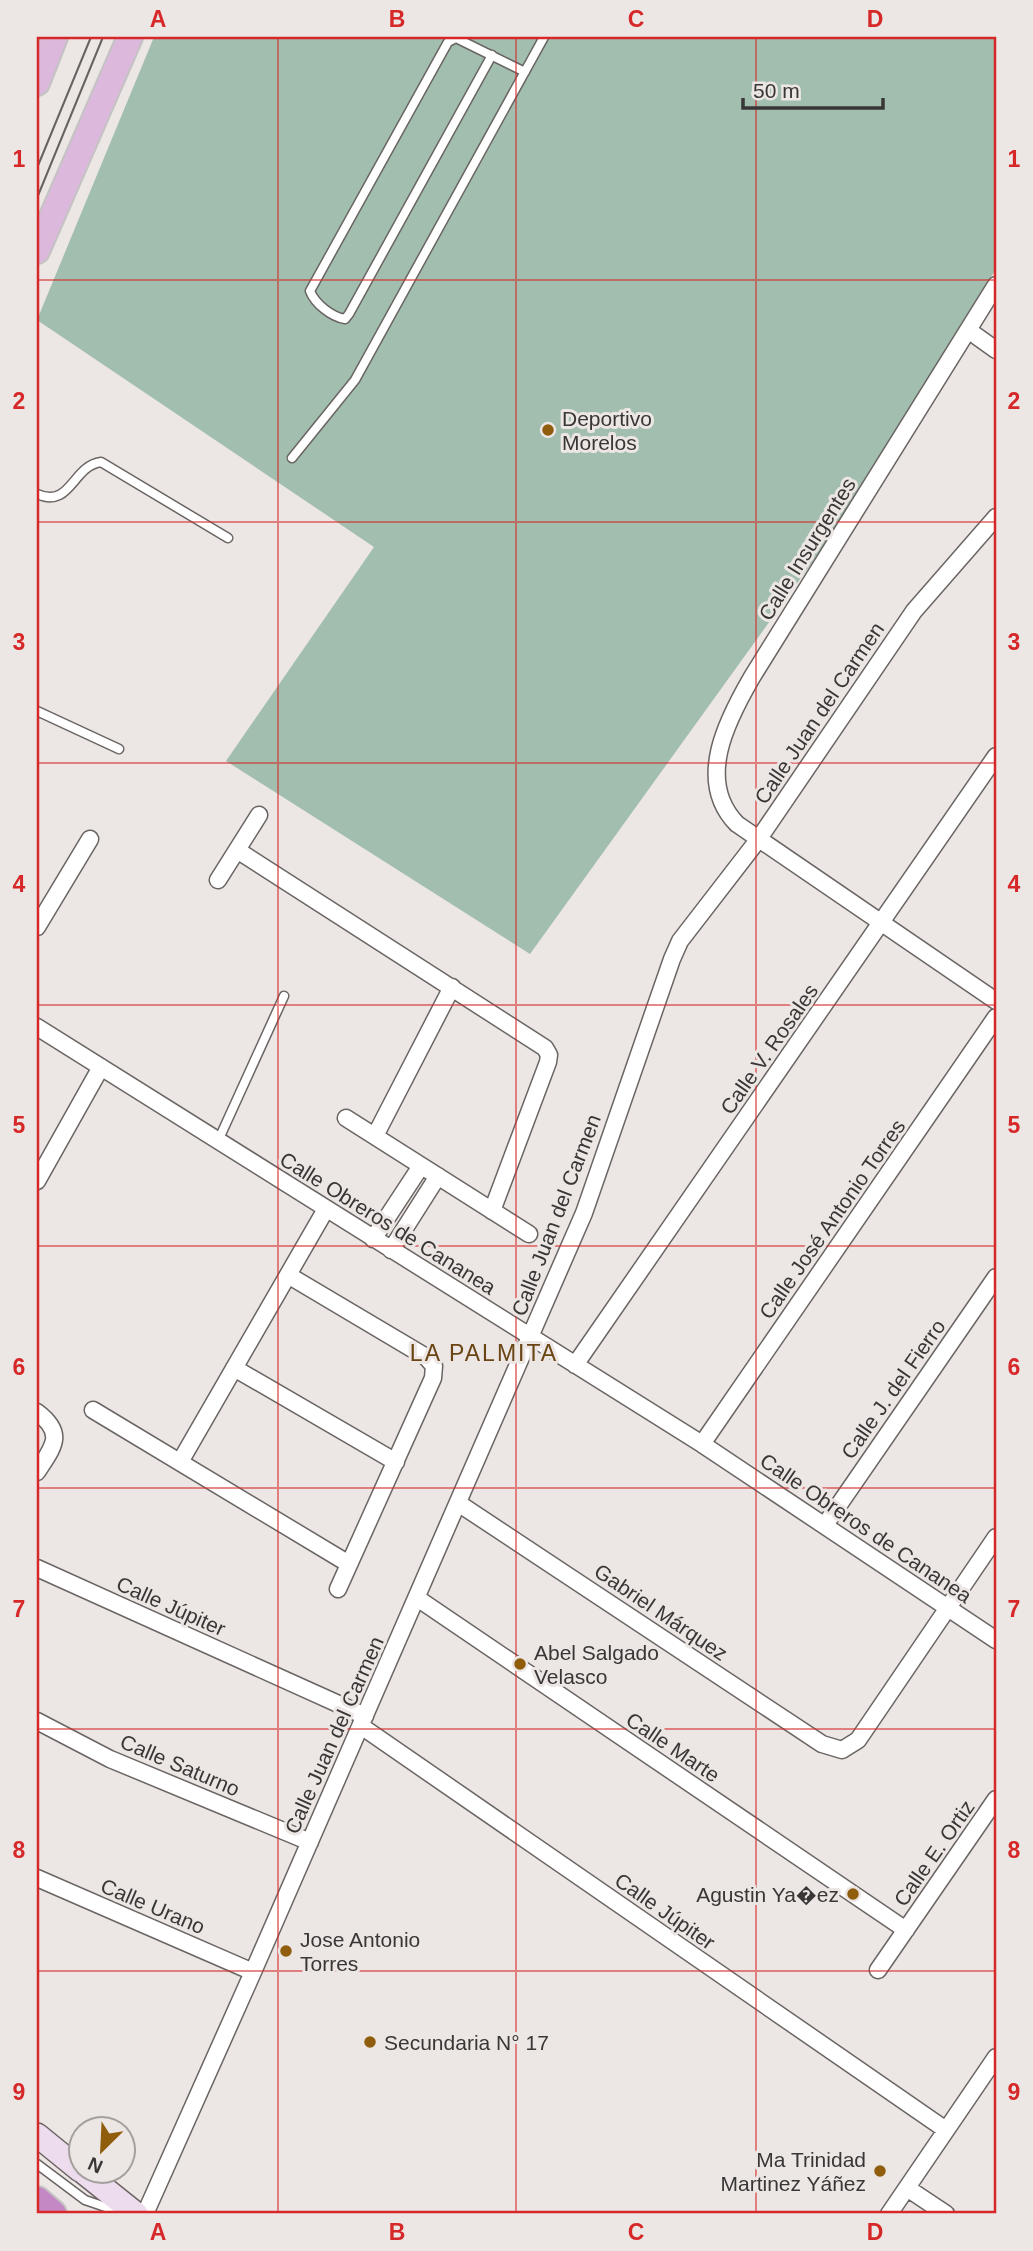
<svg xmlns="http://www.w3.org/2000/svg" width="1033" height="2251" font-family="Helvetica,sans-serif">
	<rect width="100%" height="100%" fill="#ece6e4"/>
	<!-- green -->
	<path fill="#a1beae" d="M154,37h842v232l-167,270 -299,415 -304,-193 148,-214 -337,-227z"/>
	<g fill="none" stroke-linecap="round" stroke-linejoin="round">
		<defs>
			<path id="lane" d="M492,55l-143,259 -4,5c-13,-2 -30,-15 -35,-28l138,-249 8,-4 69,34
				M292,458l63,-78 189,-343
				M37,494c34,15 35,-28 64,-32l127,76
				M37,711l82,38
				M218,1141l66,-145
				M37,2164l48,36 35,12"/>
			<path id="street" d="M996,285l-244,392c-25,43 -57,104 -15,147l259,177
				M968,330l28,20
				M237,850l308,198 4,7 -1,7 -56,149
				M218,880l41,-65
				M37,927l53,-88
				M37,1027l665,417 294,196
				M346,1118l183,116
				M375,1136l77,-149
				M37,1181l64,-114
				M373,1239l48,-73
				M391,1250l47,-74
				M288,1275l138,82 8,9 -1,12 -95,211
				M575,1365l421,-609
				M234,1368l162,94
				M93,1410l256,154
				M37,1412c29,22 16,35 0,60
				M702,1444l294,-427
				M180,1462l146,-253
				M458,1503l364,241 20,6 16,-10 138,-203
				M825,1525l171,-248
				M37,1568l328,148
				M417,1598l489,332
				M37,1721l73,38 200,83
				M361,1726l585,404
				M37,1878l216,94
				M878,1970l118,-171
				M907,2188l39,26
				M145,2214l108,-242 331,-759 88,-254 8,-18 78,-101 156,-229 82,-94
				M889,2214l107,-157"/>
			<path id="secondary" d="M37,2135l43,35
				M81,2170l55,44"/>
			<path id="primary" d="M37,83l18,-46
				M37,251l93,-214"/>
			<path id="highway" d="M37,2201l15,13"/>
		</defs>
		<!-- lane casing -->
		<use href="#lane" stroke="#6a6563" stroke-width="11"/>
		<!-- street casing -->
		<use href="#street" stroke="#6a6563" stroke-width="19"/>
		<!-- secondary casing -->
		<use href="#secondary" stroke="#6a6563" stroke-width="26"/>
		<!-- primary casing -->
		<use href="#primary" stroke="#c4c3c3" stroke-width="28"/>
		<!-- highway casing -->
		<use href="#highway" stroke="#c4c3c3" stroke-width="32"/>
		<!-- lane -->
		<use href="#lane" stroke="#fff" stroke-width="8"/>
		<!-- street -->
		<use href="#street" stroke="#fff" stroke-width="16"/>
		<!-- secondary -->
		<use href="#secondary" stroke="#eddbee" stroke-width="23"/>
		<!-- primary -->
		<use href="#primary" stroke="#dcb8dc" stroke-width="24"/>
		<!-- highway -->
		<use href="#highway" stroke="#c488c5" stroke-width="28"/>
		<!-- tram -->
		<path stroke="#656261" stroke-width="2" d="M37,168l54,-131
			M37,198l66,-161"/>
	</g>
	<!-- grid -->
	<path fill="none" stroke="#d62828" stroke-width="2" stroke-opacity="0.55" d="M278,37v2177M516,37v2177M756,37v2177M37,280h959M37,522h959M37,763h959M37,1005h959M37,1246h959M37,1488h959M37,1729h959M37,1971h959"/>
	<!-- markers -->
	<g fill="#8f5d0b" stroke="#ece6e4" stroke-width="2.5">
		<circle cx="548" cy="430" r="7"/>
		<circle cx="520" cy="1664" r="7"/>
		<circle cx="853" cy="1894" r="7"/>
		<circle cx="286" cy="1951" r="7"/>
		<circle cx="370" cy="2042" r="7"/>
		<circle cx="880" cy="2171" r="7"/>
	</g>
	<g text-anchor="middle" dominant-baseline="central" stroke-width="6" stroke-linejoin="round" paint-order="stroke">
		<!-- poi labels -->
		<g font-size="21" fill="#393736" stroke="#ece6e4" text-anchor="start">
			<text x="562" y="418">Deportivo<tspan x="562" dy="24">Morelos</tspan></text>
			<text x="534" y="1652">Abel Salgado<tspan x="534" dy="24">Velasco</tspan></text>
			<text x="839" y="1894" text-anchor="end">Agustin Ya�ez</text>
			<text x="300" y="1939">Jose Antonio<tspan x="300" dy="24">Torres</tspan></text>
			<text x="384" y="2042">Secundaria N° 17</text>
			<text x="866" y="2159" text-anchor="end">Ma Trinidad<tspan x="866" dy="24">Martinez Yáñez</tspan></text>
		</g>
		<!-- street labels -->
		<g font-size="21" fill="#393736" stroke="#ece6e4">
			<text transform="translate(807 549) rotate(-58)">Calle Insurgentes</text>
			<text transform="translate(819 713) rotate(-56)">Calle Juan del Carmen</text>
			<text transform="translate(769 1049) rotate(-55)">Calle V. Rosales</text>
			<text transform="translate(556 1215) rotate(-69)">Calle Juan del Carmen</text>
			<text transform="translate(832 1219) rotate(-55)">Calle José Antonio Torres</text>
			<text transform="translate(388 1223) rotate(32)">Calle Obreros de Cananea</text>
			<text transform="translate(893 1389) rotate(-55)">Calle J. del Fierro</text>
			<text transform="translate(866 1528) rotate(34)">Calle Obreros de Cananea</text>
			<text transform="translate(171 1606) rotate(24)">Calle Júpiter</text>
			<text transform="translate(661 1612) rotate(34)">Gabriel Márquez</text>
			<text transform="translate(334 1735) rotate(-66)">Calle Juan del Carmen</text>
			<text transform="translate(673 1747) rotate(34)">Calle Marte</text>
			<text transform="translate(180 1765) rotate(23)">Calle Saturno</text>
			<text transform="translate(934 1853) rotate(-55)">Calle E. Ortiz</text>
			<text transform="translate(153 1906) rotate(23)">Calle Urano</text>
			<text transform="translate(665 1911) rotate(35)">Calle Júpiter</text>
		</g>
		<!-- neighbourhood labels -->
		<g font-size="23" letter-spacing="2" fill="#684512" stroke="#ece6e4">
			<text x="484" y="1353">LA PALMITA</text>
		</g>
	</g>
	<!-- border -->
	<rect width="1033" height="2251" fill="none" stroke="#ece6e4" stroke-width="77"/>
	<!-- north arrow -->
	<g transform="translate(102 2150) rotate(204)"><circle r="33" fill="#ece6e4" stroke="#a4a09e" stroke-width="2"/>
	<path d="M0-5L12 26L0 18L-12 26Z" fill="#8f5d0b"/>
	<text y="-10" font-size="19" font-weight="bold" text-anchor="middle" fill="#393736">N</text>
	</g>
	<!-- scale -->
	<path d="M743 98v10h140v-10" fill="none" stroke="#393736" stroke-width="3.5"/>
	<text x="753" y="98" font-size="21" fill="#393736" stroke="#ece6e4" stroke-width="5" paint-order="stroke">50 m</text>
	<rect x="38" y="38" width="957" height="2174" fill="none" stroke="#d62828" stroke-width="2.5"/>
	<g font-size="23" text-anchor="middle" font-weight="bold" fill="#d62828">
		<text x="158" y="27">A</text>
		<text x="397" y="27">B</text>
		<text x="636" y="27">C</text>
		<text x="875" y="27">D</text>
		<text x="19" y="167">1</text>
		<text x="1014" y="167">1</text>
		<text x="19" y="409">2</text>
		<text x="1014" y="409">2</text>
		<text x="19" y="650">3</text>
		<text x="1014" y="650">3</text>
		<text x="19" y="892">4</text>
		<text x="1014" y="892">4</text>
		<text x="19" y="1133">5</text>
		<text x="1014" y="1133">5</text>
		<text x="19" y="1375">6</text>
		<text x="1014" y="1375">6</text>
		<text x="19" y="1617">7</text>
		<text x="1014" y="1617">7</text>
		<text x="19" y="1858">8</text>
		<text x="1014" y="1858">8</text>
		<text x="19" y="2100">9</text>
		<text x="1014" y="2100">9</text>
		<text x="158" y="2240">A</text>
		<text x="397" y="2240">B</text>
		<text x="636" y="2240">C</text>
		<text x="875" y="2240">D</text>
	</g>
</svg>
